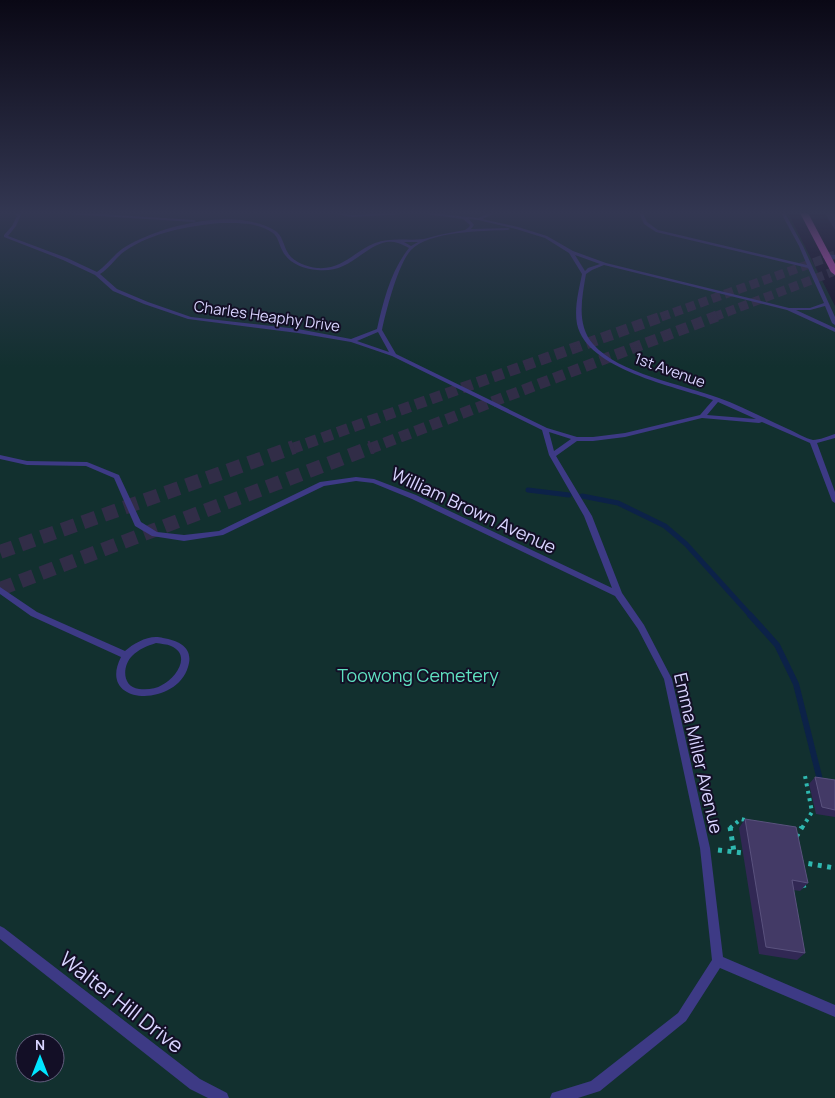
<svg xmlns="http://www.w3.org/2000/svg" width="835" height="1098" font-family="Manrope,sans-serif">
	<rect width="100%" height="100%" fill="#130f26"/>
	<!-- green -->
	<path fill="#12302f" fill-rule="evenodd" d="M0,213h788l47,93v792h-835zM25,1043h30v30h-30z"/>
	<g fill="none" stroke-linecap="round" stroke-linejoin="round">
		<!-- stream-far1 -->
		<path stroke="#0c2248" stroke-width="5" d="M528,490l41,5
			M582,496l36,7 47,23 21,18 65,72"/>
		<!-- stream -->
		<path stroke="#0c2248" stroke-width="6" d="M750,615l27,30 19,39 25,100"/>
		<!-- motorway-tunnel-far2 -->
		<path stroke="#312d47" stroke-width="9" stroke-dasharray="9 4.5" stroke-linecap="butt" d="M661,317l174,-62
			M714,317l121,-46"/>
		<!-- motorway-tunnel-far1 -->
		<path stroke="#312d47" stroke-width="11" stroke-dasharray="11 5.5" stroke-linecap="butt" d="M291,449l373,-133
			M369,449l348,-133"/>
		<!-- motorway-tunnel -->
		<path stroke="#312d47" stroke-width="14" stroke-dasharray="14 8" stroke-linecap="butt" d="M0,552l294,-105
			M0,589l372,-142"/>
		<!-- path-far1 -->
		<path stroke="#2fb8b0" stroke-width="4" stroke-dasharray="3 4.5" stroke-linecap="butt" d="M730,828l11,-9 8,2
			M802,828l10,-16 -7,-36"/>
		<!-- path -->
		<path stroke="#2fb8b0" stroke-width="5" stroke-dasharray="4 5.5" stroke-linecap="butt" d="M730,827l4,25
			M796,837l6,-10
			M718,850l25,3
			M799,862l36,6
			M803,884l2,9"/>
		<!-- service -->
		<path fill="#3d3a85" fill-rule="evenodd" d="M12,213h6l3,2 -5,11 -8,10 59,22 30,14c10,-7 17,-18 28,-25 37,-22 110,-40 149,-17 9,5 9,15 14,23 5,9 19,14 29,15 26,2 37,-17 58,-25 15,-6 33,-2 49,-4 5,-1 10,-3 15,-4 8,-2 17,-3 26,-5l4,-3 1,-2 -7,-6 -45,-6h14l46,5 12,-5h6l-14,6 36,8 29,9 26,15 33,12 183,45h21l14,-5 -16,-35 -152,-36 -12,-8 -5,-11h4l4,9 11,8 149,35 -8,-19 -18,-33h4l18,33 32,71v8l-3,-2 -7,-17 -15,4h-14l39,18v4l-48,-22 -183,-45 -12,5 -6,4c-4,24 -10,50 7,70 26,30 89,40 126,54 23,8 46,21 69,31 7,3 18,10 25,11 6,0 16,-4 22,-6v4l-18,5 18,49v11l-3,-2 -22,-58 -48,-21 -3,1 -57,-5 -77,19 -32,4h-16l-21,15 36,60 30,77 22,32 28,54 38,169 13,109 112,48v12l-115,-49 -34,53 -86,70 -22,7h-28l2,-5 39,-12 87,-68 34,-53 -12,-112 -36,-169 -26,-50 -23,-33 -203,-97 -39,-16 -17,-2 -32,5 -101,49 -39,6 -32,-5 -17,-10 -21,-48 -28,-12 -59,-1 -27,-6v-4l27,6 60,1 32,13 22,47 16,10 27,3 35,-4 101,-49 36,-5 18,2 42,16 196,93 -28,-72 -35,-61 -7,-25 -150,-74 -41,-14 -53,-9 -110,-14 -44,-15 -31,-13 -18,-16 -32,-15 -59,-23v-2l8,-9 5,-10zM469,219l9,1 38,9 29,9 24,15 13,21c-3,16 -8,33 -5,50 10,46 98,62 136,76l-13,15 -75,18 -32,4h-16l-30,-9 -151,-74 -14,-24c4,-19 16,-66 29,-80 18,-19 71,-19 97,-20l2,-1 -2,-1 -37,1 3,-4zM221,223c17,0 37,-1 52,10 5,4 6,11 9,17 6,13 21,19 35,20 9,1 18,0 26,-4 17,-7 35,-30 55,-23 4,1 7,3 11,5 -18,22 -26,54 -32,81l-26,10 -53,-10 -107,-12 -43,-15 -31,-13 -17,-15c10,-6 16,-17 25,-23 28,-19 63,-25 96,-28zM404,242h14l-7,4zM575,255l25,9 -12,4 -3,3zM378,332l11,20 -32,-11zM718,402l38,17 -49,-4zM549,432l22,7 -17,12z
			M65,213h21l108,7 2,1 -2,1 -127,-8z
			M332,213l20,2 54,-2 -2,1 -52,3z
			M0,587l37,25 88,39c8,-7 20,-14 31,-14 2,0 5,0 7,1 17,3 31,10 25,29 -12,41 -92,39 -67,-10l-90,-41 -31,-22zM156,643c5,1 11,1 15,3 21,9 5,32 -9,39 -6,4 -15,5 -23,4 -17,-2 -17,-23 -7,-33 7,-7 15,-10 24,-13z
			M0,926l4,2 196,151 27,14 2,5h-21l-18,-9 -190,-150z"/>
		<!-- minor -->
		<path fill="#3d3a85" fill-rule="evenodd" d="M823,254l12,1v4l-12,-1z"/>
		<!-- trunk -->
		<path fill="#e055d1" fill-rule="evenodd" d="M800,213h8l27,51v11l-4,-3z"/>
	</g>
	<!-- wall -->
	<path fill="#312854" d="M825,213h10v17z
		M815,777l20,3v37l-19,-3 -7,-30z
		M745,819l63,64 -8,8 -7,-1 12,63 -8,7 -38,-6 -20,-126z"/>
	<!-- building -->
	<path fill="#433a66" stroke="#5a527e" d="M831,213h4v7z
		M815,777l20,3v30l-13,-3z
		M745,819l51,8 12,56 -16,-3 13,73 -39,-6z"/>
	<!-- sky -->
	<linearGradient id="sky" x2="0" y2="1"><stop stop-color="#0a0815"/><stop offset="0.58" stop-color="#333752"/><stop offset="1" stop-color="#333752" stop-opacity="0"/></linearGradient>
	<rect width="835" height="367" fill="url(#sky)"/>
	<g text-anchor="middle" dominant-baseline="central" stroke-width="4" stroke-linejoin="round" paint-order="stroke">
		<!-- far-street labels -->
		<g font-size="15" fill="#d9d4ff" stroke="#130f26">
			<text transform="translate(267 316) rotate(8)">Charles Heaphy Drive</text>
			<text transform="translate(670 370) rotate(20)">1st Avenue</text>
		</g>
		<!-- street labels -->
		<g font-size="18" fill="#d9d4ff" stroke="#130f26">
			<text transform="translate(474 510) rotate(25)">William Brown Avenue</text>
			<text transform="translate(699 753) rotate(77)">Emma Miller Avenue</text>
		</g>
		<!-- park labels -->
		<g font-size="18" fill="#5fe0c0" stroke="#130f26">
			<text x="418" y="675">Toowong Cemetery</text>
		</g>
		<!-- near-street labels -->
		<g font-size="21" fill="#d9d4ff" stroke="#130f26">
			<text transform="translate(122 1002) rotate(38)">Walter Hill Drive</text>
		</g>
	</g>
	<!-- north arrow -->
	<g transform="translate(40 1058)"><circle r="24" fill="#130f26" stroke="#625e7d"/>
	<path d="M0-4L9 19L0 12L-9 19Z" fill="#00e5ff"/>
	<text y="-8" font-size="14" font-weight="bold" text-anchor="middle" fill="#d9d4ff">N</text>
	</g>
</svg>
